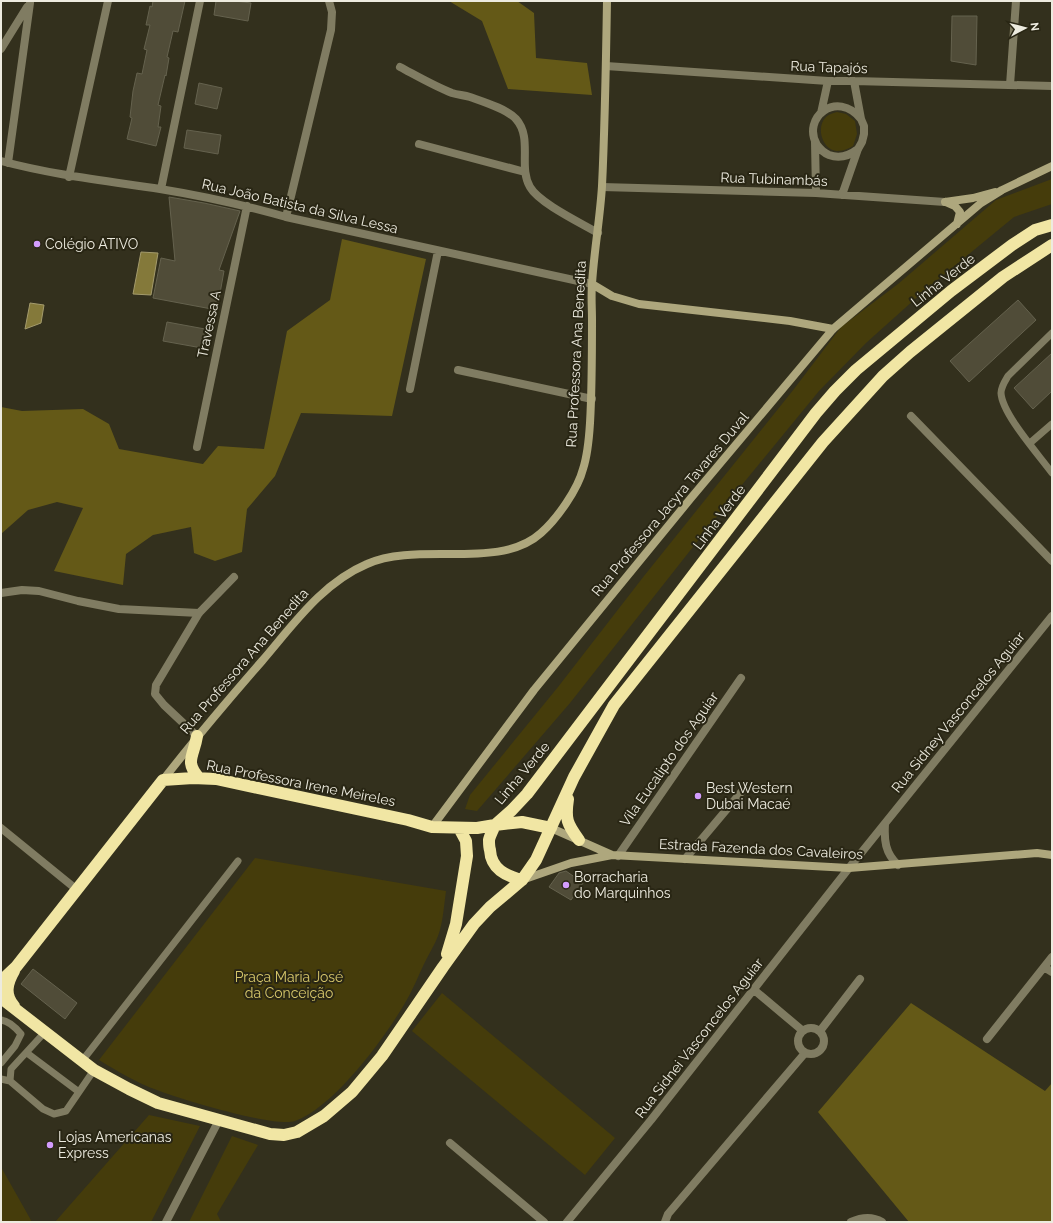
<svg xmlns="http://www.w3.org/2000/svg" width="1053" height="1223" font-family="Raleway,sans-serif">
	<rect width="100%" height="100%" fill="#33301d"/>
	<!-- green -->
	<path fill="#453c0b" d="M837,112l9,2 9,7 2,13 -4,12c-4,2 -9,5 -15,5 -15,0 -23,-23 -12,-34 3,-3 8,-4 11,-5z
		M1052,179v25l-38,13 -90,74 -58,52 -47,48 -78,95 -171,217 -93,108 -12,-2 5,-14 88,-108 86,-111 150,-187 47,-62 57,-43 98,-84z
		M255,858l191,33c-2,14 -3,32 -8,45 -3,8 -8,16 -12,24 -7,14 -13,30 -21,43 -21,36 -71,104 -110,118 -20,7 -115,-22 -138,-31 -20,-7 -40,-19 -58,-30z
		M442,993l173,145 -30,37 -173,-144z
		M149,1115l51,11 -49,96h-96z
		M232,1136l26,9 -41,69 4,8h-32z
		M1,1167l31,55h-31z"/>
	<!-- forest -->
	<path fill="#645917" d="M449,1h68l17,12 2,45 51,5 5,32 -84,-6 -26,-68z
		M342,239l84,20 -34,157 -91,-3 -26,63 -28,33 -5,43 -27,9 -21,-8 -3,-26 -38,8 -27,19 -3,31 -69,-14 29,-63 -26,-6 -29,8 -27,24v-127l21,4 61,-2 26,15 10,25 84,15 15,-18 46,3 23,-118 43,-31z
		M911,1003l134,88 7,-8v139h-143l-91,-110z"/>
	<!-- water -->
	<path fill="#84793a" stroke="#a49b6c" d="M141,252l17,1 -7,42 -18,-1z
		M30,303l14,2 -3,18 -16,6z"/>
	<!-- building -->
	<path fill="#504c38" stroke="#65624e" d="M153,1h32l-7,31 -5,-1 -6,26 2,1 -3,18 -1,-1 -7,30 3,1 -3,21h3l-5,19 -29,-7 5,-21 -2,-1 3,-26 4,-18 5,1 5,-24 -3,-1 6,-24h-4l4,-19 2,1z
		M216,1h19l16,2 -3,18 -34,-6z
		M952,16h25l-1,49 -25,-4z
		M199,83l23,5 -5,21 -22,-5z
		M187,130l34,5 -3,19 -34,-6z
		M169,197l35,6 36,8 -21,59 5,1 -7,39 -64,-12 8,-40 14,3z
		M1018,300l18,20 -67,62 -19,-21z
		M167,322l38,7 -3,19 -39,-7z
		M1052,353v38l-19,18 -19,-21z
		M566,871l17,12 -12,17 -22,-13 10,-14z
		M33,969l44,34 -12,16 -44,-35z"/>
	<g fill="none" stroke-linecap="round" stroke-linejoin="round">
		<!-- lane -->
		<path stroke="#807c62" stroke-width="7" d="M1052,333l-44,43c-3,5 -7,11 -7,17 1,21 38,62 51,80
			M1030,443l22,-19
			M1,1020c8,1 15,8 20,14l-6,12 -14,17
			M45,1032l-34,37 -1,12 33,28 11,5 12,-3 28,-41
			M27,1053l52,39
			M82,1061l156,-200
			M1,1079l9,2"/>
		<!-- street -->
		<path stroke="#807c62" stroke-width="8" d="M1,49l26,-42
			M606,66l222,15h26l198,5
			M400,67c17,9 34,19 52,26 6,2 12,2 18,4 14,5 37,12 46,22 17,19 2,48 14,68 9,16 51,36 68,46
			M1010,85l6,-84
			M821,113l7,-32
			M815,142l1,51
			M419,144l106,28
			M858,149c-9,7 -18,10 -29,6 -5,-2 -9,-6 -12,-10 -16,-27 20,-56 44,-26
			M1,161c52,14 106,20 159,28 43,7 84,16 126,28l306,67
			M8,163l22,-160
			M69,177l39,-176
			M602,187l214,6 129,9
			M161,189l39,-188
			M842,195l16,-46 4,-7 2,-8v-8l-3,-7 -7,-38
			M286,217l45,-187 1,-18 -3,-11
			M458,370l134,29
			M410,389l28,-138
			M911,416l141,145
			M197,447l50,-241
			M1,593l21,-3 17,1 39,10 41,8 80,4
			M197,736l-33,-31 -9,-11 1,-9 43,-72 35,-36
			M885,824c-1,16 0,29 13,41
			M1,828l75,61
			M618,856l123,-178
			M685,859l58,-69
			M1044,967l8,5
			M753,989l50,42
			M798 1041a13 13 0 1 1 26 0a13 13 0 1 1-26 0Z
			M820,1031l40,-52
			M987,1039l65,-82
			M450,1143l94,79
			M166,1222l53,-102
			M567,1222l84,-102 198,-252 203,-252
			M665,1222l3,-8 137,-161
			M851,1222c11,-5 21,-6 31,0"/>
		<!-- secondary -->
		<path stroke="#aea77d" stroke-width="8" d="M945,202l28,-4 22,-6
			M946,202l9,4 5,6 -3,12
			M592,284l20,12 27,8 151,17 43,8
			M163,780c32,-41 65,-80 99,-119 31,-36 60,-78 105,-97 51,-23 132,7 174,-31 16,-14 37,-44 42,-64 5,-15 6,-30 7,-46 2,-34 2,-69 2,-103 0,-12 -1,-24 0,-36 2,-33 8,-65 10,-98 3,-61 4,-123 5,-185
			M432,827l102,-137 157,-192 142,-169 148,-126 21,-13 50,-24
			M551,828l61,27
			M522,880l49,-17 41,-8 237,13 188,-15 15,2"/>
		<!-- highway -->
		<path stroke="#f1e6a4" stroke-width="12" d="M197,736c-3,20 -13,25 2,42
			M568,799c-3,20 -1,25 11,41
			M522,880c-16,-4 -31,-11 -32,-30 -1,-3 -1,-7 -1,-10 1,-5 4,-10 6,-15l27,-3 29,6
			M447,954l9,-30 11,-68 -1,-15 -7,-13
			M1,981l15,-14 147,-187 30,-2 23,1 192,41 24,7 45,1 18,-3 17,-15 15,-16 289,-381 19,-22 21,-21 95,-79 61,-46 23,-15 17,-5
			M1,998l93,72 35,19 29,14 112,31 14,1 13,-3 27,-16 28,-24 30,-36 61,-89 31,-43 16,-17 32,-27 14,-20 38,-83 40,-72 209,-263 60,-66 27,-24 93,-75 49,-32
			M14,1006c-10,-11 -7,-23 0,-35"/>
	</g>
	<!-- markers -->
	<g fill="#d39cfd" stroke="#292614" stroke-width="1.5">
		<circle cx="37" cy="244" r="4"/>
		<circle cx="698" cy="796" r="4"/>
		<circle cx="566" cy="885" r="4"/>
		<circle cx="50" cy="1145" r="4"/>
	</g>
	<g text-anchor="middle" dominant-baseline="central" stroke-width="4" stroke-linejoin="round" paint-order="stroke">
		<!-- street labels -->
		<g font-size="14" fill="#edebdf" stroke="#292614">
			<text transform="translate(829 67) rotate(2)">Rua Tapajós</text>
			<text transform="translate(774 179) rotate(2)">Rua Tubinambás</text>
			<text transform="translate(300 206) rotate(13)">Rua João Batista da Silva Lessa</text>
			<text transform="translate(943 280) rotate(-38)">Linha Verde</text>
			<text transform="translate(209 324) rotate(-78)">Travessa A</text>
			<text transform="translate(576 354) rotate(-87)">Rua Professora Ana Benedita</text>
			<text transform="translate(670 504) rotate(-50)">Rua Professora Jacyra Tavares Duval</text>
			<text transform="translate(719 517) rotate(-53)">Linha Verde</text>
			<text transform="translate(244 661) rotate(-49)">Rua Professora Ana Benedita</text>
			<text transform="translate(958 712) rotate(-51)">Rua Sidney Vasconcelos Aguiar</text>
			<text transform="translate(669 759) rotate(-55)">Vila Eucalipto dos Aguiar</text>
			<text transform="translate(522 773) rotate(-50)">Linha Verde</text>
			<text transform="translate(301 783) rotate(11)">Rua Professora Irene Meireles</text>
			<text transform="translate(761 849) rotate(3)">Estrada Fazenda dos Cavaleiros</text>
			<text transform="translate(699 1038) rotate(-52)">Rua Sidnei Vasconcelos Aguiar</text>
		</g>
		<!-- poi labels -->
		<g font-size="14" fill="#edebdf" stroke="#292614" text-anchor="start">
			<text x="45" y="244">Colégio ATIVO</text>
			<text x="706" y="788">Best Western<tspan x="706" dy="16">Dubai Macaé</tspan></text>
			<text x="574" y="877">Borracharia<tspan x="574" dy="16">do Marquinhos</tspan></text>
			<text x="58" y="1137">Lojas Americanas<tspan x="58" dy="16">Express</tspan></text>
		</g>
		<!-- park labels -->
		<g font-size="14" fill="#d6c66a" stroke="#292614">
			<text x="289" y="977">Praça Maria José<tspan x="289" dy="16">da Conceição</tspan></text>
		</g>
	</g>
	<!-- border -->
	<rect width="1053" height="1223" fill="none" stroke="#edebdf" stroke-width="4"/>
	<!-- north arrow -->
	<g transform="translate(1025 28) rotate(83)" stroke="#292614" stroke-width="3" paint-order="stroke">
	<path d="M0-3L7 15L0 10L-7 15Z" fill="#edebdf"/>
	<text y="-6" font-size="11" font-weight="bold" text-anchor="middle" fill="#edebdf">N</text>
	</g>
</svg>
